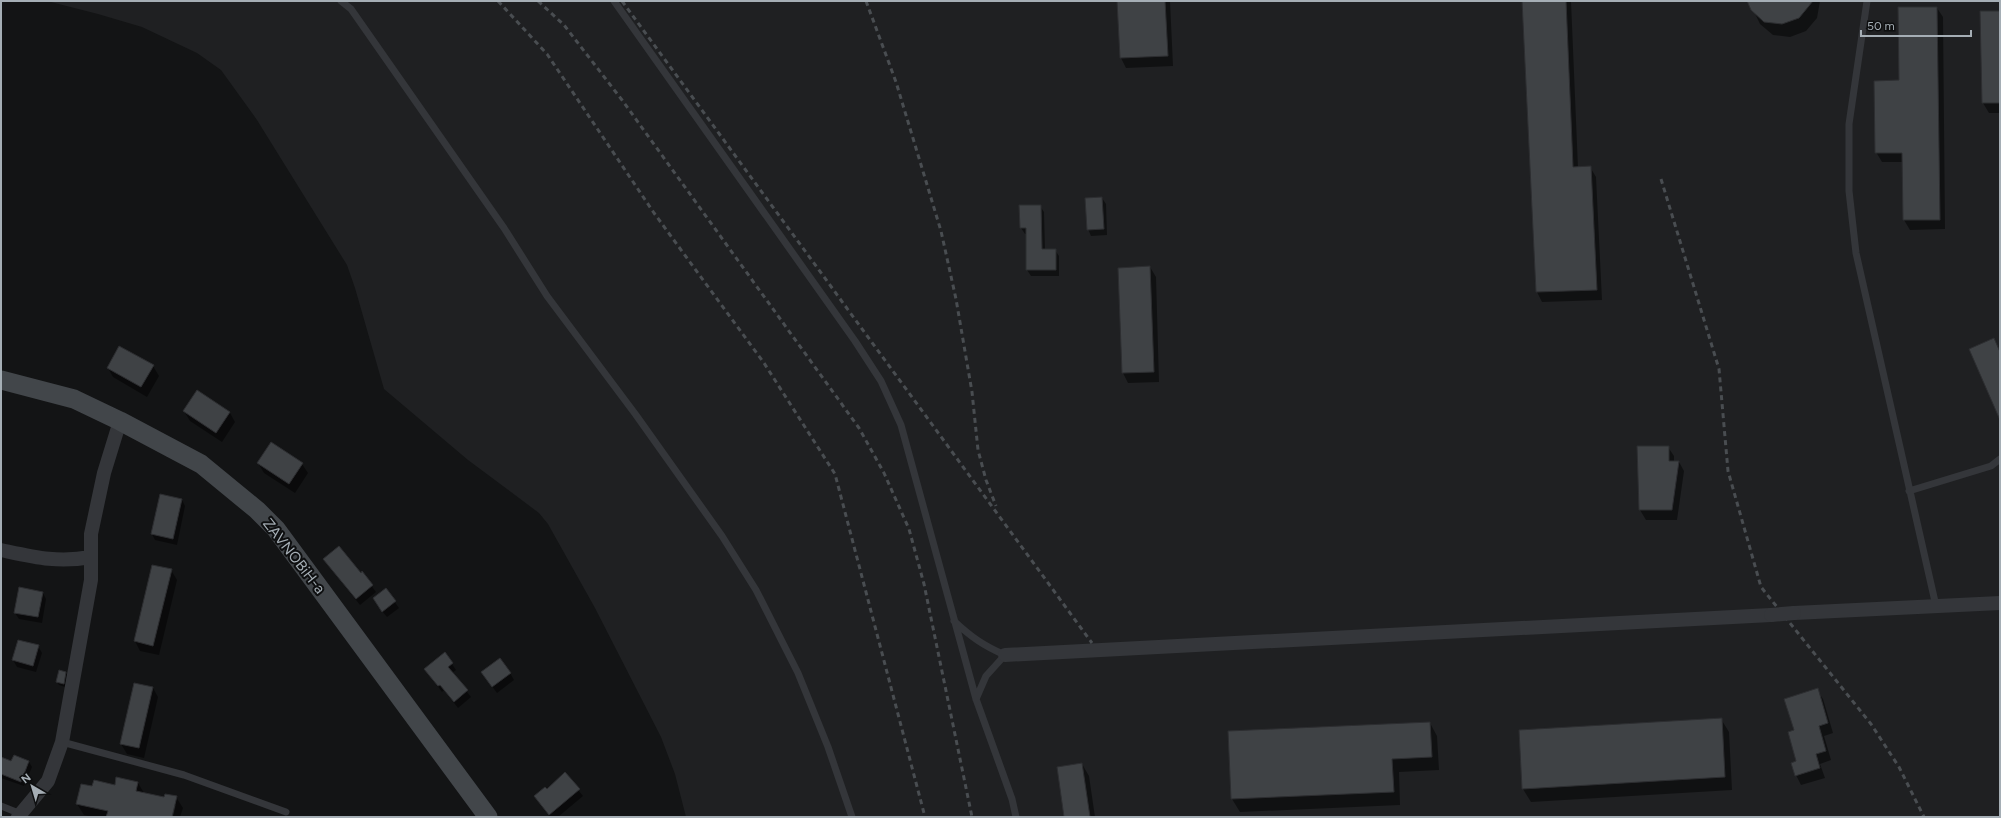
<svg xmlns="http://www.w3.org/2000/svg" width="2001" height="818" font-family="Figtree,sans-serif">
	<rect width="100%" height="100%" fill="#131415"/>
	<!-- built -->
	<path fill="#1f2022" d="M47,1h1953v816h-1314l-11,-43 -14,-37 -66,-129 -47,-84 -9,-11 -71,-53 -84,-71 -29,-101 -8,-23 -90,-145 -36,-50 -24,-17 -55,-26 -44,-13z"/>
	<!-- shadow -->
	<path fill="#0007" d="M1118,1h52l3,65 -47,2 -5,-10z
		M1523,1h48l7,167 12,-1 6,10 6,123 -60,2 -5,-10z
		M1749,1h71l-3,17 -11,13 -16,6 -17,-2 -13,-11z
		M1937,8l6,9 2,212 -35,1 -6,-10v-58h-22l-6,-10 24,-71z
		M1981,12h19v101h-11l-6,-10z
		M1102,198l4,6 1,31 -16,1 -3,-7z
		M1040,206l4,6 1,38h10l4,6v20h-28l-4,-6v-36h-2l-4,-6z
		M1150,267l6,10 3,105 -31,1 -5,-10 -4,-105z
		M153,366l6,10 -12,21 -34,-20 -5,-9z
		M184,411l46,2 5,9 -13,20 -32,-21z
		M1668,447l6,9v6h5l5,9 -7,49h-31l-6,-10z
		M258,463l44,1 6,9 -13,20 -31,-20z
		M182,500l3,6 -8,39 -22,-5 -3,-6z
		M324,560l36,14 2,-1 14,19 -16,13z
		M171,570l6,10 -18,75 -19,-4 -5,-10z
		M386,590l13,18 -12,9 -10,-12z
		M43,593l3,6 -4,24 -23,-4 -4,-6z
		M38,646l4,7 -6,19 -19,-5 -4,-7z
		M445,654l11,16 -4,3 19,24 -13,11 -14,-18 -2,2 -17,-23z
		M65,672l2,3 -2,12 -6,-2 -2,-3z
		M510,673l4,7 -17,13 -11,-15z
		M153,688l5,9 -14,61 -17,-4 -6,-10z
		M1817,690l6,9 10,34 -9,3 7,24 -11,4 5,14 -24,7 -5,-10 2,-13z
		M1721,719l8,13 3,58 -201,12 -8,-13 -3,-58z
		M1430,723l7,13 2,34 -40,2 1,33 -160,7 -8,-13 -3,-67z
		M1,758l11,4h17l3,5 -8,19 -23,-8z
		M1082,764l7,12 6,41h-30z
		M565,774l18,22 -25,21h-8l-15,-20 12,-6z
		M138,783l6,10 21,5 11,-1 7,11 -3,9h-7l3,-12h-2l-3,12h-78l-9,-2 -7,-11 16,-16z"/>
	<!-- building -->
	<path fill="#3f4245" stroke="#2d2e31" d="M1117,1h48l3,55 -48,2z
		M1522,1h44l7,166 18,-1 6,124 -61,2z
		M1747,1h66l-14,17 -17,6 -18,-2 -13,-12z
		M1898,7h39l3,213h-37l-1,-67h-27l-1,-72 25,-1z
		M1980,11h20v92h-18z
		M1102,197l2,32 -17,1 -2,-32z
		M1019,205h22l1,44h14v21h-30v-42h-6z
		M1150,266l4,106 -32,1 -4,-105z
		M1994,338l6,14v68l-31,-71z
		M119,346l35,19 -13,22 -34,-19z
		M197,390l33,22 -14,21 -33,-22z
		M271,442l32,21 -14,21 -32,-21z
		M1637,446h32v15h10l-7,49h-33z
		M160,494l22,5 -9,40 -22,-5z
		M339,546l22,27 1,-2 11,14 -17,14 -33,-40z
		M152,565l20,4 -19,77 -19,-5z
		M19,587l24,5 -5,25 -24,-4z
		M386,588l10,13 -14,11 -9,-14z
		M18,640l21,5 -6,21 -21,-6z
		M445,652l8,11 -5,4 20,23 -14,12 -14,-17 -2,1 -14,-17z
		M500,658l11,15 -19,14 -11,-15z
		M59,670l7,2 -2,12 -8,-2z
		M134,683l19,4 -14,61 -19,-4z
		M1818,688l10,35 -9,3 7,25 -10,3 4,14 -25,8 -4,-13 5,-2 -8,-29 6,-2 -10,-31z
		M1722,718l3,59 -203,12 -3,-59z
		M1430,722l2,35 -40,2 2,33 -163,7 -3,-68z
		M14,755l15,6 -8,21 -20,-8v-17l10,4z
		M1082,763l8,54h-26l-7,-50z
		M565,772l15,17 -31,26 -15,-19 11,-9 2,2z
		M116,777l22,5 -2,9 28,6 1,-3 12,2 -5,21h-66l2,-6 -32,-7 5,-20 11,2 2,-6 21,5z"/>
	<g fill="none" stroke-linecap="round" stroke-linejoin="round">
		<!-- lane -->
		<path stroke="#34363a" stroke-width="7" d="M341,1l10,8 153,219 43,68 89,119 86,121 34,54 42,83 30,74 24,70
			M614,1l241,340 26,40 20,44 75,274 36,100 4,18
			M1867,1l-18,123v67l7,62 80,353
			M1909,491l82,-25 9,-7
			M954,621c17,16 30,25 51,34l-19,21 -10,23
			M62,742l122,33 102,37
			M1,806l20,8"/>
		<!-- street -->
		<path stroke="#34363a" stroke-width="14" d="M1,550c33,7 56,13 90,7
			M1794,613l206,-10
			M1005,655l766,-40
			M18,817l30,-36 14,-39 29,-162v-46l13,-61 16,-52"/>
		<!-- secondary -->
		<path stroke="#42464a" stroke-width="19" d="M1,380l73,19 46,22 81,43 56,46 19,19 212,288"/>
		<!-- rail -->
		<path stroke="#494d51" stroke-width="3" stroke-dasharray="5 4" stroke-linecap="butt" d="M498,1l49,53 107,159 110,150 71,111 90,343
			M538,1l26,24 58,75 237,328 25,45 25,56 15,55 48,233
			M622,1l470,642
			M866,1l30,81 45,149 15,68 16,93 6,58 8,30 10,26
			M1661,179l58,190 9,102 33,116 110,137 28,43 25,50"/>
		<!-- street-bridge -->
		<path stroke="#34363a" stroke-width="14" d="M1771,615l23,-2"/>
	</g>
	<g text-anchor="middle" dominant-baseline="central" stroke-width="4" stroke-linejoin="round" paint-order="stroke">
		<!-- street labels -->
		<g font-size="15" fill="#a5aeb5" stroke="#0e0f10">
			<text transform="translate(294 556) rotate(52)">ZAVNOBiH-a</text>
		</g>
	</g>
	<!-- border -->
	<rect width="2001" height="818" fill="none" stroke="#a5aeb5" stroke-width="4"/>
	<!-- north arrow -->
	<g transform="translate(32 786) rotate(322)" stroke="#0e0f10" stroke-width="3" paint-order="stroke">
	<path d="M0-3L7 15L0 10L-7 15Z" fill="#a5aeb5"/>
	<text y="-6" font-size="11" font-weight="bold" text-anchor="middle" fill="#a5aeb5">N</text>
	</g>
	<!-- scale -->
	<path d="M1861 30v6h110v-6" fill="none" stroke="#a5aeb5" stroke-width="2"/>
	<text x="1867" y="30" font-size="12" fill="#a5aeb5" stroke="#0e0f10" stroke-width="3" paint-order="stroke">50 m</text>
</svg>
